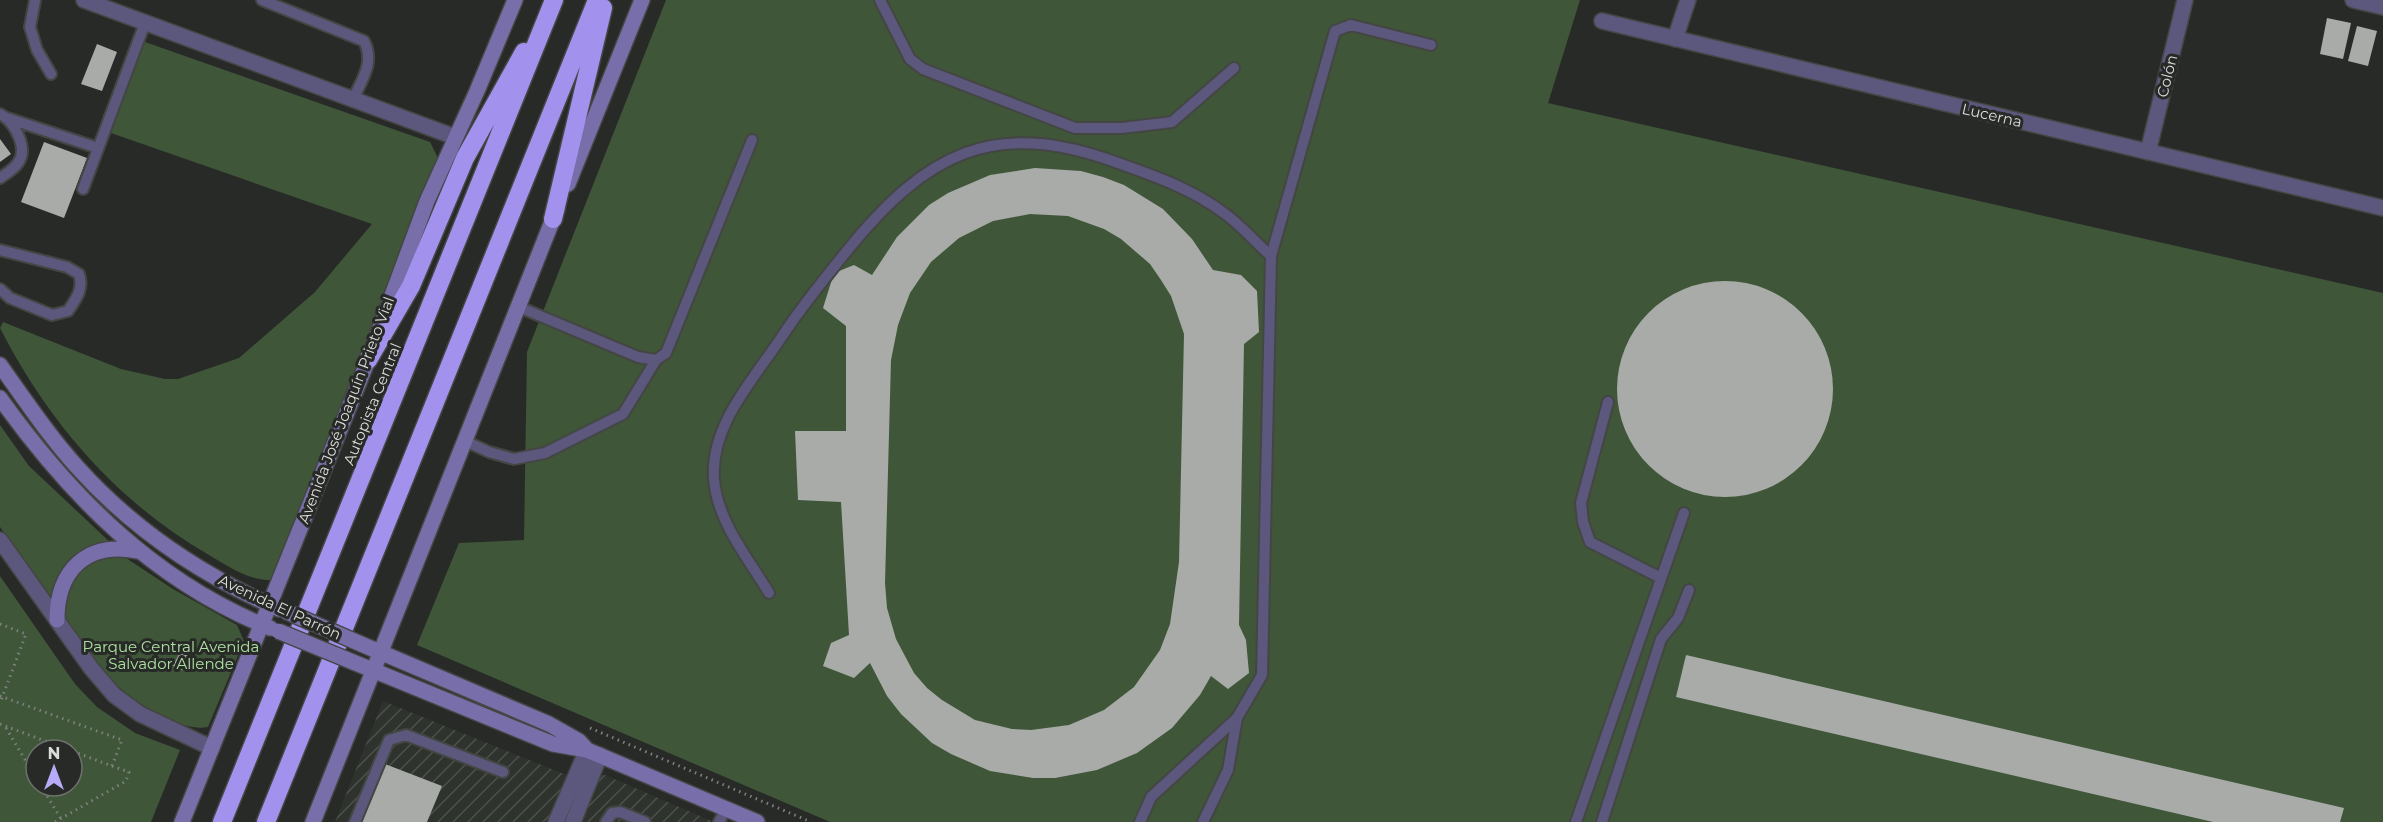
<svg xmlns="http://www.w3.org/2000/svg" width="2383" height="822" font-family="Montserrat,sans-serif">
	<defs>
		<pattern id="industrial-furrows" width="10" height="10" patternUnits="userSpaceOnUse" patternTransform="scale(1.5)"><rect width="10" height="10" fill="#2e342d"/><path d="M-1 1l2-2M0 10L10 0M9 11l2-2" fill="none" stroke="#4c514b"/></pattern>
	</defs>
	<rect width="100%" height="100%" fill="#282a27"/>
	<!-- industrial -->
	<path fill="url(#industrial-furrows)" d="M383,701l181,73 41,1 109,47h-379z"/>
	<!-- park -->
	<path fill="#3f5639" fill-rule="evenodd" d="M666,0h914l-32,103 835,190v529h-1553l-413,-177 42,-102 65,-3 3,-188z
		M145,42l285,100 8,16 -109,284 -58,138c-23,0 -42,-13 -62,-25 -92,-53 -161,-133 -209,-227l3,-6 118,47 44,10h13l61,-21 76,-66 57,-68 -264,-92z
		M0,425l29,41 100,94 44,29 64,36 7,16 -36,86c-32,6 -78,-29 -101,-50l-107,-150z
		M0,576l75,108 22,23 38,26 45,17 -29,72h-151zM36,750h36v36h-36z"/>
	<!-- building -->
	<path fill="#a8aba7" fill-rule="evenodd" d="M2327,18l24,5 -8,36 -23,-5z
		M2357,26l20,5 -9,35 -20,-5z
		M97,44l20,8 -15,39 -21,-7z
		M0,139l11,15 -11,8z
		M44,142l43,16 -23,60 -43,-16z
		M1035,168l46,3 22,6 21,8 39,24 29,30 21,31 28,5 16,16 2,41 -15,12 -5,281 7,15 3,33 -21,16 -17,-13 -11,19 -28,33 -35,25 -40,17 -42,8h-22l-43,-7 -39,-17 -19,-11 -31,-29 -14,-18 -17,-33 -16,15 -31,-12 8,-23 18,-8 -8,-133 -43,-2 -3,-69h51v-105l-23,-18 11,-35 20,-8 18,10 25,-38 32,-32 19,-12 42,-18zM1030,214l38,2 36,13 17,10 29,25 11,16 10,16 13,38 -5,228 -9,62 -10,26 -26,37 -30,23 -35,15 -38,5 -19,-1 -37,-9 -33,-20 -15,-12 -13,-15 -18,-34 -9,-31 -2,-25 6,-223 7,-35 12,-32 21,-31 28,-24 34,-17z
		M1617 389a108 108 0 1 1 216 0a108 108 0 1 1-216 0Z
		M180,652l9,4 -7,14 -9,-4z
		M1686,655l658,153 -4,14h-127l-537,-125z
		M385,764l57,22 -15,36h-66z"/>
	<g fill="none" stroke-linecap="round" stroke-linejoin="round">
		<defs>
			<path id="service" d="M35,0l-5,27 7,23 14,24
				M262,0l102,41c11,21 -2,39 -11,58
				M880,0l30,59 13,10 152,59h47l50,-6 62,-54
				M0,114c14,7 29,34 18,49 -4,6 -12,11 -18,15
				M7,118l91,30
				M83,189l62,-166
				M0,250l67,17 12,7c5,15 -3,25 -11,37l-16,4 -42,-17 -10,-9
				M1271,256l64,-225 16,-6 80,20
				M519,307l119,50 18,3 10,-7 86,-213
				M1608,402l-27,101 2,19 7,20 71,36
				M465,441l24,11 25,7 31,-6 78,-39 33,-54
				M769,593c-21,-35 -52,-72 -55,-114 -4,-55 41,-101 69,-144 19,-29 41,-56 63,-83 80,-99 147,-135 272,-89 37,13 74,26 106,50 17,12 31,29 47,43l-9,419 -25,43 -86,79 -11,25
				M355,822l34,-82 17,-5 97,37
				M606,822l6,-9 8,-1 25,10
				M719,822l7,-13
				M1203,822l25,-52 9,-52
				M1576,822l108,-309
				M1602,822l59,-183 17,-21 11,-28"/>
			<path id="minor" d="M2353,0l30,7
				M1602,21l781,187
				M1675,39l13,-39
				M2148,152l37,-152
				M556,822l31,-72
				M573,822l27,-67"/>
			<path id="tertiary" d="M84,0l371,137
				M0,540l91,128 23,27 26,19 72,34"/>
			<path id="secondary" d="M568,184l74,-184
				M0,365c25,35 49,71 78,103 55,61 125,108 201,141
				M0,398c71,99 155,184 270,230
				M57,620c0,-50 30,-79 80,-69
				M361,644l188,80 30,17 8,9
				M353,662l200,82 34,6 170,72
				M182,822l186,-462 59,-159 50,-110 38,-91
				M313,822l244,-613"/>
			<path id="motorway" d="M553,219l50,-211
				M368,360l43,-74 54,-128 59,-106
				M222,822l332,-822
				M266,822l331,-822"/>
		</defs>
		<!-- service casing -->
		<use href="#service" stroke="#444644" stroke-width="14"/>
		<!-- minor casing -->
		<use href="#minor" stroke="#444644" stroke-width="18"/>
		<!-- tertiary casing -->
		<use href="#tertiary" stroke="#444644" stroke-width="18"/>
		<!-- secondary casing -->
		<use href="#secondary" stroke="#444644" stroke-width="18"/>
		<!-- motorway casing -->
		<use href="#motorway" stroke="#444644" stroke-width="21"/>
		<!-- path -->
		<path stroke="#7f817f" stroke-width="3" stroke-dasharray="1.5 4.5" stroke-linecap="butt" d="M0,624l26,10 -26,69
			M0,696l122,44 -10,26 -40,-15
			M0,724l69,26
			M6,728l30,50
			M590,728l221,94
			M41,786l22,36
			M55,822l71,-41 3,-9 -17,-6"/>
		<!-- service -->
		<use href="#service" stroke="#5c577c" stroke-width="10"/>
		<!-- minor -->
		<use href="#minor" stroke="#5c577c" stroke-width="15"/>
		<!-- tertiary -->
		<use href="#tertiary" stroke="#5c577c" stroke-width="15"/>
		<!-- secondary -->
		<use href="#secondary" stroke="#786faa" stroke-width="15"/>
		<!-- motorway -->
		<use href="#motorway" stroke="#a292ee" stroke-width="18"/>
		<defs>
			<path id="secondary-bridge" d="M285,611l76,33
				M278,631l75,31"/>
		</defs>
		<!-- secondary-bridge casing -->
		<use href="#secondary-bridge" stroke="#444644" stroke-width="18" stroke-linecap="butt"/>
		<!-- secondary-bridge -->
		<use href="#secondary-bridge" stroke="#786faa" stroke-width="15"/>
	</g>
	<g text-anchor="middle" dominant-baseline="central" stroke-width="6" stroke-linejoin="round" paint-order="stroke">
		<!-- street labels -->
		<g font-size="15" fill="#dadcda" stroke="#282a27">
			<text transform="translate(2167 76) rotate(-76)">Colón</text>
			<text transform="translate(1992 115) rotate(13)">Lucerna</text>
			<text transform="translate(372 404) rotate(-68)">Autopista Central</text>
			<text transform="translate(346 410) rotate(-69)">Avenida José Joaquín Prieto Vial</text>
			<text transform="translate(280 607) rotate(25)">Avenida El Parrón</text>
		</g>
		<!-- park labels -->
		<g font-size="15" fill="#ade1a1" stroke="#282a27">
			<text x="171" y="646">Parque Central Avenida<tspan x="171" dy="17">Salvador Allende</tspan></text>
		</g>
	</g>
	<!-- north arrow -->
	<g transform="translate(54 768)"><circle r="28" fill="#282a27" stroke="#6f716f" stroke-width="1.5"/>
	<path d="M0-4.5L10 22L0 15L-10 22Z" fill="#b7abf8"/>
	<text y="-9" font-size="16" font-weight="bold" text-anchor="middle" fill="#dadcda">N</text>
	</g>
</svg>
